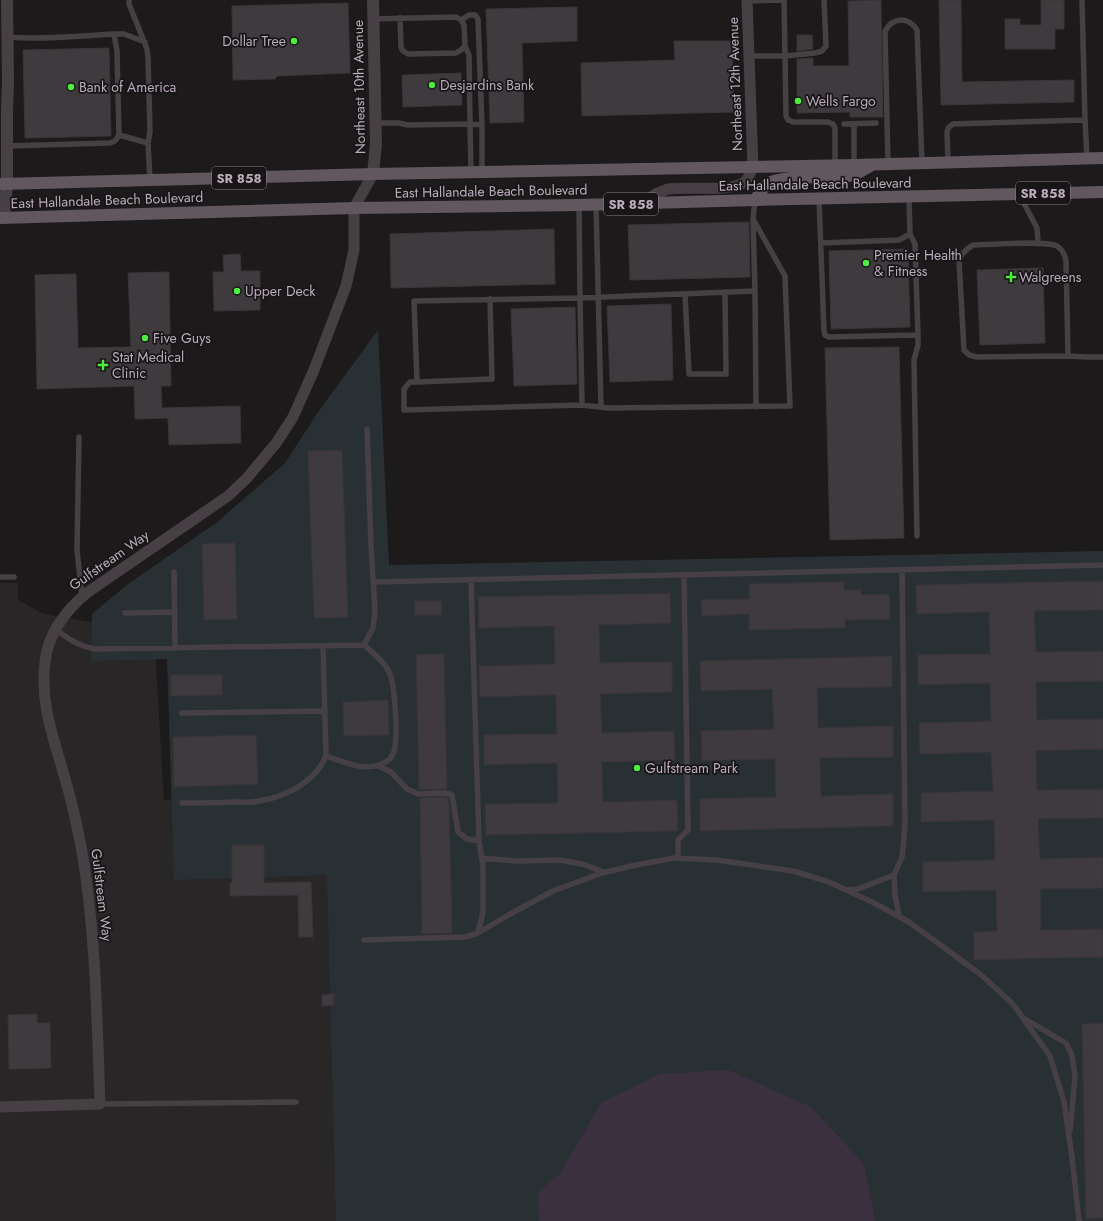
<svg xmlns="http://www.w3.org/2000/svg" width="1103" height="1221" font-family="Jost,sans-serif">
	<rect width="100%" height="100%" fill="#1c1a1b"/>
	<!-- built -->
	<path fill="#292628" d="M0,583h18v17l26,14 110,19 10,167 222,-10 717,431h-1103z"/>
	<!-- green -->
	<path fill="#293034" d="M378,330l11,235 714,-14v670h-767l-9,-346 -153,5 -7,-221 -76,2 1,-47 36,-30 88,-61 69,-60 33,-51z"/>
	<!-- water -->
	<path fill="#3b3040" d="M728,1070l83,37 53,57 11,57h-336l-1,-28 22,-19 41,-71 59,-29z"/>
	<!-- building -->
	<path fill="#3e3a3d" stroke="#383437" d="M881,0l2,117h-33v-5l-53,1v-54l16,-1v8h36l-1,-65z
		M939,0h22l1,82 112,-2v22l-133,3z
		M1041,0h23v29h-9v20h-50v-30h15v6h21z
		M348,3l2,70 -73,3 -2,3 -42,1 -1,-74z
		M577,7v34l-55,2 2,79 -34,1 -4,-114z
		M797,35h15l1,14 -16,2z
		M674,41h58l2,71 -152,4 -1,-53 94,-3z
		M109,48l2,88 -86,2 -2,-88z
		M461,73l1,32 -59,2 -1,-32z
		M749,222l1,55 -120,3 -2,-55z
		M554,229l1,55 -164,4 -1,-54z
		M908,249l2,78 -79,2 -2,-78z
		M240,254l1,17h19v39l-46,1 -1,-39h11l-1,-17z
		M1043,268l2,75 -65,2 -3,-75z
		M169,272l2,114h-10l1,22 78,-2 1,37 -72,2 -1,-27 -33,1 -1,-33 -97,3 -2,-114 41,-1 2,74 53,-1 -3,-74z
		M671,304l2,76 -63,2 -3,-76z
		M575,307l2,77 -63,2 -3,-77z
		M899,347l5,191 -74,2 -5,-192z
		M342,450l6,167 -34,1 -6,-167z
		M235,543l2,76 -33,1 -2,-76z
		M1103,581v29l-69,1 2,41 67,-1v30l-67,1 1,38 66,-1v30l-67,2 1,39 66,-1v29l-65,1 2,40 63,-2v31l-63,1 1,41 62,-1v28l-129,3v-28l23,-1 -1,-41 -73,2v-30l72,-2 -1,-40 -73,2v-29l72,-2 -2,-39 -71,2 -1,-31 72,-2 -1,-38 -72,2v-30l72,-1 -1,-42 -72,2 -1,-29z
		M844,582v8h17v5l28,-1 1,25 -45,1v8l-96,2v-16l-47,2 -1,-16 49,-1 -1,-15z
		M670,593l1,30 -72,2 1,38 72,-1v30l-72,2 2,39 72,-2 1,29 -73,2 1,40 74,-2 1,31 -192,4 -1,-31 73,-1 -1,-40 -73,2v-30l73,-1 -1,-39 -76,2 -1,-31 76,-2 -1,-38 -75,2 -1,-31z
		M415,601h27v14h-27z
		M444,654l3,135 -28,1 -3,-135z
		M892,656v31l-75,1 1,40 75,-2v31l-73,1 1,38 72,-2v32l-193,5v-32l76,-2 -1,-38 -73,2 -1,-30 73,-2 -2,-40 -71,2 -1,-30z
		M171,675h51v20l-51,1z
		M388,700l1,35 -45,1 -1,-34z
		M256,735l2,49 -84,3 -1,-50z
		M444,797l4,2 1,6 3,128 -30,1 -2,-136z
		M232,845h32v38l47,-1 2,55h-14l-1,-42 -68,1v-13h2z
		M334,994v11l-12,1v-11z
		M37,1014v9h13l1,45 -42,1 -1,-54z
		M1103,1023v195l-17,1 -4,-195z"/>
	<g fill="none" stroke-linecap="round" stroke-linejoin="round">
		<!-- service -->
		<path stroke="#464045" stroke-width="5.5" d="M129,0v4l18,45 1,8 2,75 -2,11 2,37
			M1082,0l3,120
			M747,1l37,-1 1,56 30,-3 7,-2 4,-5 -2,-46
			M373,19l83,-2 5,3 3,5 1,21 -4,4 -5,3 -48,1 -5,-3 -2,-4 -1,-29
			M461,20l8,-5h6l3,4 4,106v47
			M114,34h10l21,8
			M749,56h36l1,60 2,4 5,2h35l5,2 2,4v37
			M376,123h23l8,2 63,-1 -1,-69 -4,-9
			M844,124l32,-1
			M854,124v41
			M119,135l29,8
			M7,146l103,-3 5,-2 4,-6 -2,-84 -3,-17c-35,2 -72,6 -106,3
			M948,162l-1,-30 2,-5 4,-3 132,-4 2,39
			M888,164l-3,-133c8,-14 23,-15 32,-1l5,133
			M471,172l-1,-48 12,1
			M1019,194l18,34 1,15
			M819,199l5,132 1,4 4,2 89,-2 -3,-91 -5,-10 -1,-37
			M579,205l1,93 2,107
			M596,205l5,202
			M821,243l78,-3 11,-6
			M755,291l1,116
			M685,294l4,80h37l-1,-82
			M490,299l2,80 -75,3 -3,-81 166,-3 175,-7 -2,-72
			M1068,356l-2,-95c-1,-6 -3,-11 -9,-15 -13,-6 -67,-1 -84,-1 -7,4 -11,8 -14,15l5,90 5,5 8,2 91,-1 19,1h16
			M417,382h-7l-6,7v21l178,-5 26,3 182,-2 -5,-130 -32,-57 2,-19
			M79,437l-2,113 5,47
			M917,536l-3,-176 4,-15v-10
			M174,572l1,76
			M0,577h14
			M373,582l730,-17
			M125,613l50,-1
			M55,629c14,10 23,17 40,20l269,-4
			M182,713l142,-2
			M326,756c16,5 36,15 53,9 6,-2 12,-6 14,-11 6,-12 2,-70 -4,-82 -5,-11 -16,-19 -25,-27l9,-17 2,-17 -4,-65 -4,-117
			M379,766l12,6 16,17 11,5 27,-1 7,2 6,37 9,7 12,2
			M182,803c17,0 35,0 53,-1 8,0 16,1 24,-1 27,-4 56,-19 67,-45l-3,-110
			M482,858l34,3 44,-1 22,4 22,8
			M678,858v-18l10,-10 -4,-255
			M847,890l11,-1 36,-14
			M899,916l-4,-21 -1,-20 8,-18 3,-31 -3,-256
			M478,933l32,-19 43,-23 49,-18 34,-8 38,-7 43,2 76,11 36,11 45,21 35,19 71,52 32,29 38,53 14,46 8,55 7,64
			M364,940l101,-3 13,-4 5,-21v-46l-4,-25 -8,-261
			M1025,1019l41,24 6,12 3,22 -5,54
			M100,1104l196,-2"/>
		<!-- minor -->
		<path stroke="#464045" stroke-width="11" d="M638,203c11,-3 19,-12 31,-14 18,-3 64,4 77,-8 3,-4 5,-10 7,-14l-6,-167
			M0,1107l100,-3c-3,-82 -4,-165 -17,-247 -5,-28 -11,-55 -19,-82 -11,-39 -24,-72 -19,-113 3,-29 21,-52 43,-70l140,-96 19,-18 30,-36 16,-25 21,-47 32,-84 8,-36v-42l19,-34"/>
		<!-- tertiary -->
		<path stroke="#464045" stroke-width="12" d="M373,0l3,145 -3,29
			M4,218l3,-34v-75l1,-28 -1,-81"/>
		<!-- primary -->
		<path stroke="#60575f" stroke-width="12" d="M0,184l373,-10 481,-9 249,-7
			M755,200c4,-6 8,-13 14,-17 14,-8 62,-5 80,-7l7,-2 16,-9
			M0,218l354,-10 225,-3 176,-5 348,-8"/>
	</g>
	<!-- markers -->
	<g fill="#4ded40" stroke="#171516" stroke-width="1.5">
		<circle cx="294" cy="41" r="4"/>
		<circle cx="432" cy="85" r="4"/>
		<circle cx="71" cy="87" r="4"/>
		<circle cx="798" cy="101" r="4"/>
		<circle cx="866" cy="263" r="4"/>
		<path d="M1009 271h4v4h4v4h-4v4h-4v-4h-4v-4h4z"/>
		<circle cx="237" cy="291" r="4"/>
		<circle cx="145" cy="338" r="4"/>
		<path d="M101 359h4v4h4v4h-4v4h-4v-4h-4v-4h4z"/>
		<circle cx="637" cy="768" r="4"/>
	</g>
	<g text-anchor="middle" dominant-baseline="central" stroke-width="3.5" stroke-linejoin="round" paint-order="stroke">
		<!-- shield labels -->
		<g fill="#171516" stroke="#897f8a" stroke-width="1">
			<rect x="212" y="167" width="54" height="22" rx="3"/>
			<rect x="1016" y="182" width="54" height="22" rx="3"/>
			<rect x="604" y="193" width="54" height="22" rx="3"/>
		</g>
		<g font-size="13" font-weight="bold" fill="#baacbb">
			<text x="239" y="178">SR 858</text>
			<text x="1043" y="193">SR 858</text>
			<text x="631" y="204">SR 858</text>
		</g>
		<!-- poi labels -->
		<g font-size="14" fill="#baacbb" stroke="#171516" text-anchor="start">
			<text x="286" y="41" text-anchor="end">Dollar Tree</text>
			<text x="440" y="85">Desjardins Bank</text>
			<text x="79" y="87">Bank of America</text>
			<text x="806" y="101">Wells Fargo</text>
			<text x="874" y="255">Premier Health<tspan x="874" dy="16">&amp; Fitness</tspan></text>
			<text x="1019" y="277">Walgreens</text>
			<text x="245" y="291">Upper Deck</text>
			<text x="153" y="338">Five Guys</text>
			<text x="112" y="357">Stat Medical<tspan x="112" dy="16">Clinic</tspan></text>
			<text x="645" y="768">Gulfstream Park</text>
		</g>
		<!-- street labels -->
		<g font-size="14" fill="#baacbb" stroke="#171516">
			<text transform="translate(735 84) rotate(-92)">Northeast 12th Avenue</text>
			<text transform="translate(359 87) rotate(-91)">Northeast 10th Avenue</text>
			<text transform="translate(815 184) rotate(-1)">East Hallandale Beach Boulevard</text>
			<text transform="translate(491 191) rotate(-1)">East Hallandale Beach Boulevard</text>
			<text transform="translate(107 200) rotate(-2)">East Hallandale Beach Boulevard</text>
			<text transform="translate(109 560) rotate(-35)">Gulfstream Way</text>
			<text transform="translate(102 895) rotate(83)">Gulfstream Way</text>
		</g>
	</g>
</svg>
